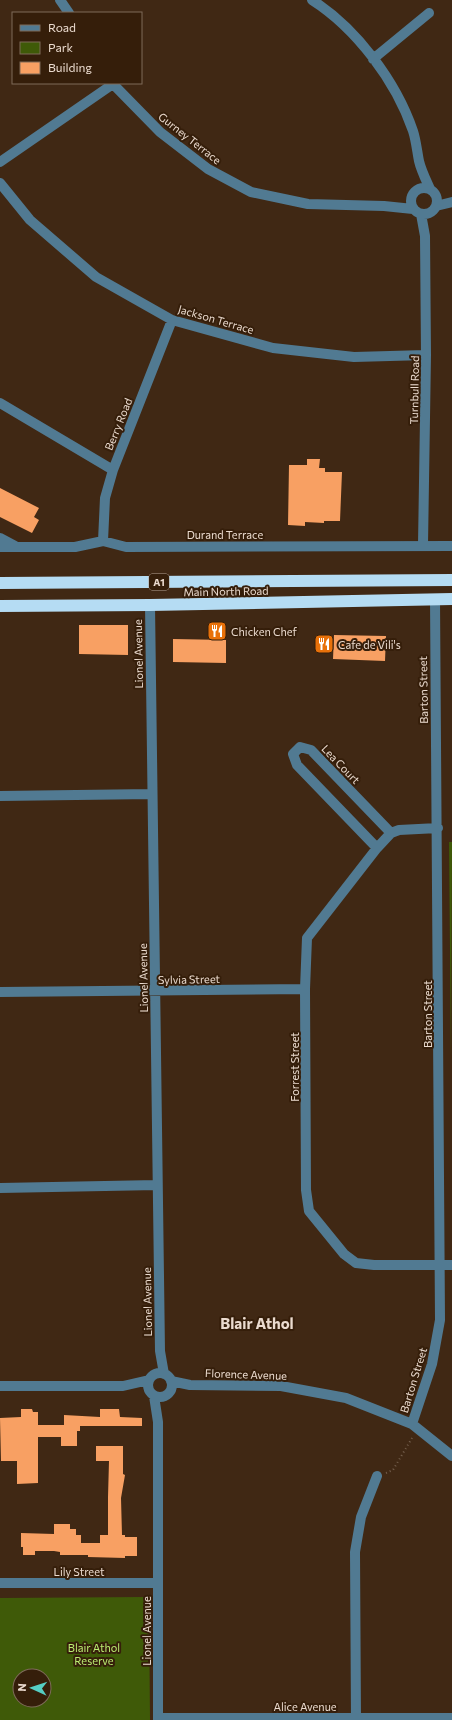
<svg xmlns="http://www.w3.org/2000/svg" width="452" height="1720" font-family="Commissioner,sans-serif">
	<rect width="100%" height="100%" fill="#402814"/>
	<!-- green -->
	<path fill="#3f5a08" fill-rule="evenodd" d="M449,842h3l-1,218z
		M143,1597l6,7 1,116h-150v-122zM20,1676h24v24h-24z"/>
	<!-- building -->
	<path fill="#f8a063" d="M307,459h13l-1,9h6v4h17l-2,49h-16v2l-19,-1v4l-17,-1 1,-60h18z
		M0,488l39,20 -5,9 5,3 -7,13 -32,-16z
		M79,625h49v30l-49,-1z
		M334,635l52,1 -1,25 -52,-2z
		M173,639l53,1v23l-53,-1z
		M21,1409h11l1,3h5v13h26v-10l36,2v-8h19l1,8 22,1v8h-62v5h-3v15h-16v-9h-23v46l-21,1v-23h-16l-1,-43 21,-1z
		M96,1446h27v28l2,1 -4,23 1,37h3v2h12v19h-12v2l-37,-1v-2h-28v-3l-6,-1h-19v4h-12v-8h-2v-14l33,1v-10h16v5h6v6h5v8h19v-8h8v-38l1,-36h-13z"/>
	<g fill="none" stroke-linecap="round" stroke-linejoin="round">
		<!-- path -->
		<path stroke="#745f4d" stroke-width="2" stroke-dasharray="1 3" stroke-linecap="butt" d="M386,1473l7,-3 19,-32"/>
		<!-- minor -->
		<path stroke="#517a92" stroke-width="10" d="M60,0l9,13
			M312,0c44,28 84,81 101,131 3,9 4,20 6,30 2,9 7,19 11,28
			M373,59l56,-46
			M112,83l48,49 48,37 43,23 57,12 76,2 29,3
			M0,162l113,-78
			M0,183l30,37 66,57 76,43 101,28 81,9 72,-2
			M411 201a13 13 0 1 1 26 0a13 13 0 1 1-26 0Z
			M436,206l16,-4
			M421,214l4,22 1,119 -3,190
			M0,403l113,67
			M0,538l15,8
			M103,541l2,-43 8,-28 59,-150
			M0,547h75l28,-6 23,6 326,-1
			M150,605l10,746 4,23
			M0,796l152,-2
			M438,828l-39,2 -8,3 -14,15 -70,90 -2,51 1,201 3,21 35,43 12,9 18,2h78
			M377,848l-80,-83 -4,-11 7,-7 11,3 80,83
			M0,992l305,-3
			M0,1188l157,-3
			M148 1385a12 12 0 1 1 24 0a12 12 0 1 1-24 0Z
			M171,1381l19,4 91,1 65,12 66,26 40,32
			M0,1386h123l26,-6
			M154,1396l4,26v298
			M412,1424l20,-60 8,-44 -5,-721
			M0,1583h158
			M158,1718h294
			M356,1720l-1,-168 6,-35 16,-41"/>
		<!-- highway -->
		<path stroke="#b5dcf3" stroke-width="12" d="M0,583l452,-3
			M0,606l150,-1 302,-6"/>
	</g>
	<!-- icons -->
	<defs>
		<symbol id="restaurant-square" viewBox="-11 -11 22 22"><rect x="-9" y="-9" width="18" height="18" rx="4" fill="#e8710a" stroke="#351e0a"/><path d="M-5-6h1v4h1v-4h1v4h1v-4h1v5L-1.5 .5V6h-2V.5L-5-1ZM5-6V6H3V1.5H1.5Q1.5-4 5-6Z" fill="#fff"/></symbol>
	</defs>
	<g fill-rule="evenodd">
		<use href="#restaurant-square" x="206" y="620" width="22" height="22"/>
		<use href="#restaurant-square" x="313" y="633" width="22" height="22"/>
	</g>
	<g text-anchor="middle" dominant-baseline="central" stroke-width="4" stroke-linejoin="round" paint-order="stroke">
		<!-- shield labels -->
		<rect fill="#351e0a" stroke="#b4a294" stroke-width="1" x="149" y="574" width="20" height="16" rx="3"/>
		<g font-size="10" font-weight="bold" fill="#ebdbcf">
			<text x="159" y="582">A1</text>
		</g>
		<!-- street labels -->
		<g font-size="11" fill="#ebdbcf" stroke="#351e0a">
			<text transform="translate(190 138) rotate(38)">Gurney Terrace</text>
			<text transform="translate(216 319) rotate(16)">Jackson Terrace</text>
			<text transform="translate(414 390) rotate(-89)">Turnbull Road</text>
			<text transform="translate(118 424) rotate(-68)">Berry Road</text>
			<text x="225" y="534">Durand Terrace</text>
			<text transform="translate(226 591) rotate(-1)">Main North Road</text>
			<text transform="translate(138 654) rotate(-91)">Lionel Avenue</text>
			<text transform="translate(423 690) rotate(-91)">Barton Street</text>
			<text transform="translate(341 764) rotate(46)">Lea Court</text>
			<text transform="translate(143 978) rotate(-91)">Lionel Avenue</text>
			<text transform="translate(189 979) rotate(-1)">Sylvia Street</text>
			<text transform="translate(427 1014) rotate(-90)">Barton Street</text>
			<text transform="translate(294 1067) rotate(-90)">Forrest Street</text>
			<text transform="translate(147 1302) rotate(-91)">Lionel Avenue</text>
			<text transform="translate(246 1374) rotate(2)">Florence Avenue</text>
			<text transform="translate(413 1380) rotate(-73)">Barton Street</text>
			<text x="79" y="1571">Lily Street</text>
			<text transform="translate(146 1631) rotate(-90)">Lionel Avenue</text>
			<text x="305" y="1706">Alice Avenue</text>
		</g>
		<!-- poi labels -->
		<g font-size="11" fill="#ebdbcf" stroke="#351e0a" text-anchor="start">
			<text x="231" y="631">Chicken Chef</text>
			<text x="338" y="644">Cafe de Vili's</text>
		</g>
		<!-- park labels -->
		<g font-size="11" fill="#bbec72" stroke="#351e0a">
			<text x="94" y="1647">Blair Athol<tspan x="94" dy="13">Reserve</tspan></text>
		</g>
		<!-- district labels -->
		<g font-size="15" font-weight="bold" fill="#ebdbcf" stroke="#351e0a">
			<text x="257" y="1323">Blair Athol</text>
		</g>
	</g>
	<!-- legend -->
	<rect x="12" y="12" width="130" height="72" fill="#351e0a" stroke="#7e6a59"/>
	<rect x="20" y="25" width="20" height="6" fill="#517a92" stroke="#7e6a59"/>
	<text x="48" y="32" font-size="12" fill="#ebdbcf">Road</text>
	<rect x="20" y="42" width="20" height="12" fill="#3f5a08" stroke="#7e6a59"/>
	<text x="48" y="52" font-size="12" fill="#ebdbcf">Park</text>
	<rect x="20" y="62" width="20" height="12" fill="#f8a063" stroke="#7e6a59"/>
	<text x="48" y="72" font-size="12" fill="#ebdbcf">Building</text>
	<!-- north arrow -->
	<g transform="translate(32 1688) rotate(273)"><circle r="19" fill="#351e0a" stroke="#7e6a59"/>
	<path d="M0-3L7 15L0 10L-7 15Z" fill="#56cec4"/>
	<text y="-6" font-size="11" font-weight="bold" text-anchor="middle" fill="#ebdbcf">N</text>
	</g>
</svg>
